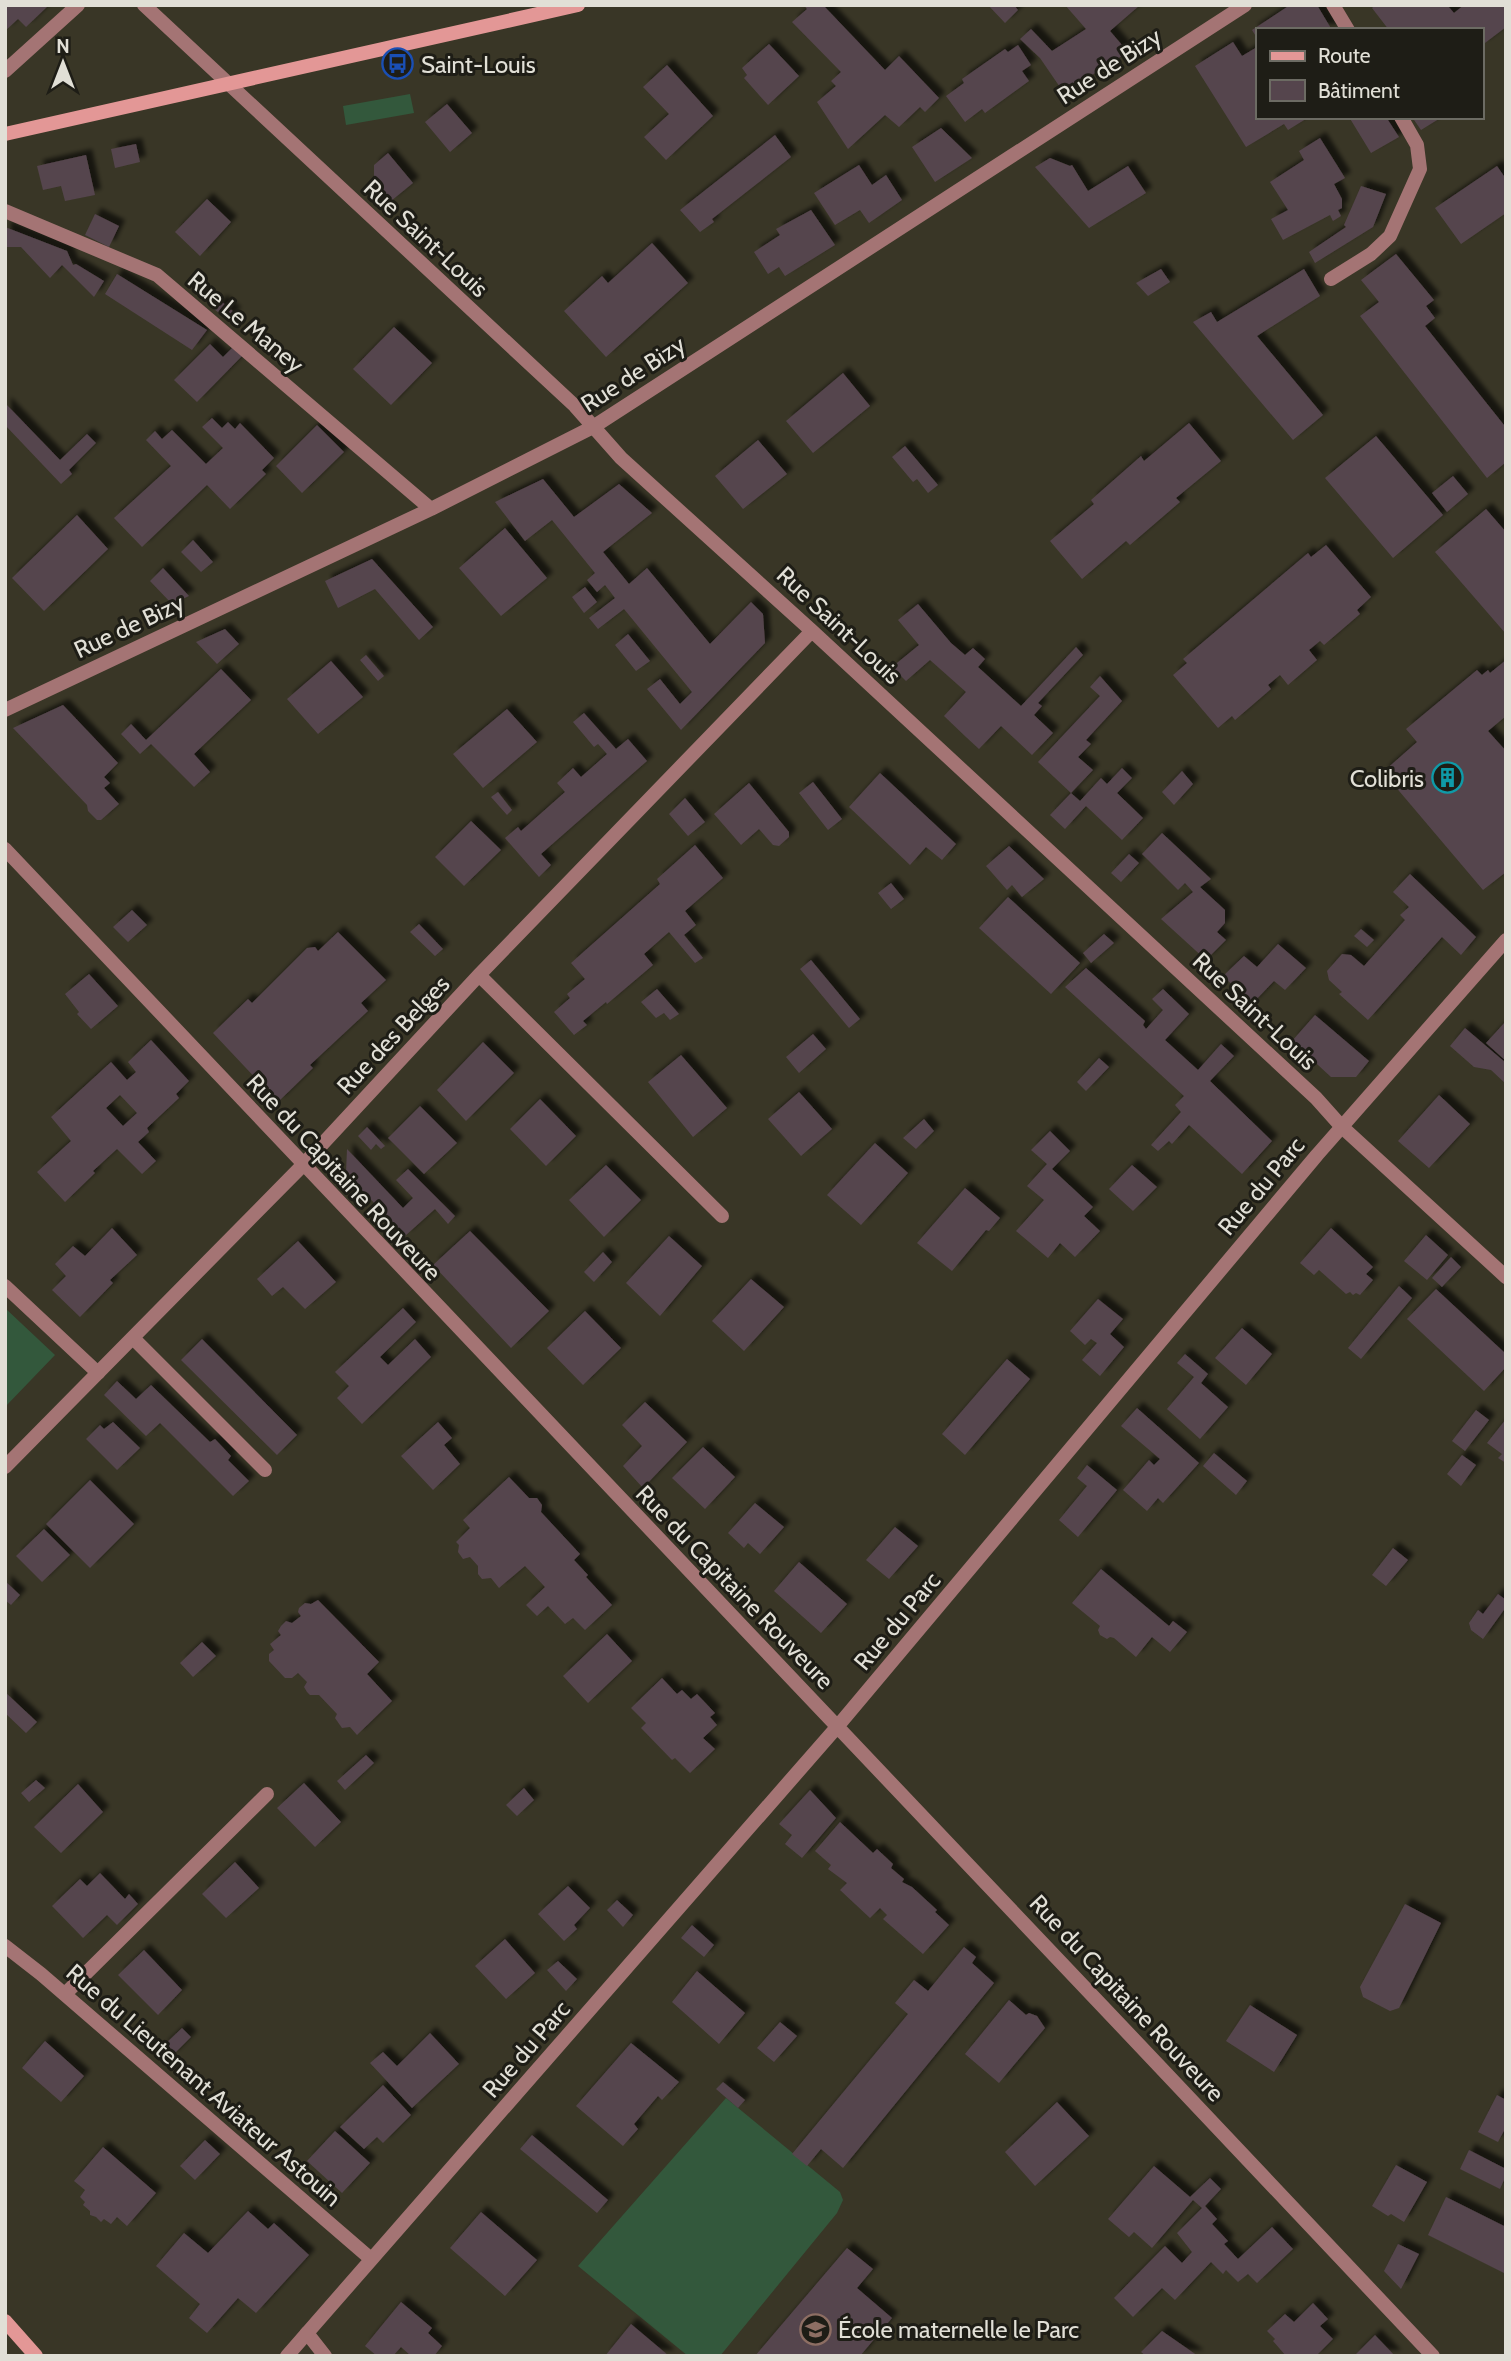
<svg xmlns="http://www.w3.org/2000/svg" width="1511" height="2361" font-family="Cabin,sans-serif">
	<defs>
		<filter id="shadow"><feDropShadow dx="6" dy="-6" stdDeviation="2" flood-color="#0009"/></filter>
	</defs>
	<rect width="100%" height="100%" fill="#393626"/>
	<!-- grass -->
	<path fill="#33583c" d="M410,94l4,19 -68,12 -3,-19z
		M5,1308l50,47 -50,52z
		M726,2098l114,94 3,8 -6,13 -117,143h-32l-110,-90z"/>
	<!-- building -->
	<path fill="#55454d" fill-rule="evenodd" filter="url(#shadow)" d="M5,5h44l-23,22 -8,-8 -13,12z
		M804,5h19l62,65 14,-14 40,42 -14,14 -5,-5 -21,20 -14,-12 -37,34 -31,-47 19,-16 -5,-5 10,-9 -49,-50 15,-13z
		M988,5h26l4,5 -13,13z
		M1065,5h75l-30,26 18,21 -64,41 -24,-35 -20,-19 11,-10 21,22 34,-22z
		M1290,5h27l15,25h-75v8l-5,-8z
		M1375,5h72l7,8 10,-8h42v22l-25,19v-16h-92l-17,-22z
		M1233,42l9,14 15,-9v70h52l-21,13 -4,-6 -38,23 -51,-81z
		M769,44l30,32 -31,29 -24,-27 3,-3 -5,-7z
		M1018,45l13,20 -9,6 7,10 -44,32 -3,-4 -17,13 -19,-26 18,-13 -2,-4 43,-30 3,3z
		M667,65l46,51 -47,44 -22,-23 25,-23 -26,-27z
		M447,104l25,29 -22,19 -25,-30z
		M1349,117h37l13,20 -28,16z
		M1412,117h30l-21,13z
		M941,128l31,30 -37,24 -23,-35z
		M775,135l16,22 -79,62 2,3 -14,10 -20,-22z
		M1320,138l25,40 -11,6 8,15v9l-4,2 3,6 -8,5 -3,-6 -47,25 -12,-21 17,-9 -18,-28 34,-22 -5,-9z
		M136,144l4,18 -25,6 -4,-19z
		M388,153l25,30 -22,18 -17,-17v-19z
		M86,155l9,40 -30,6 -4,-15 -18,4 -6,-24z
		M1050,158l20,8 2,-1 16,26 40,-25 18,27 -57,35 -54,-61z
		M859,165l13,20 14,-10 16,25 -33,23 -9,-13 -25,15 -21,-32z
		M1497,166l9,13v34l-45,31 -26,-36z
		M1361,186l25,8 -13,33 -58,36 -6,-11 37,-25 -2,-2z
		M207,199l24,23 -31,34 -25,-24z
		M811,210l24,35 -50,31 -6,-9 -11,7 -14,-22 26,-17 -4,-6z
		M95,214l24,12 -10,21 -24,-12z
		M5,227l62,24 6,14 3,-1 28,17 -10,16 -32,-32 -12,13 -29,-31h-16z
		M652,243l36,40 -82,74 -42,-46 38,-35 6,7z
		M1396,254l38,46 -8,6 9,12 -10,8 79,99 2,-2v39l-19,16 -127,-162 19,-14 -18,-22z
		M1161,269l9,13 -22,14 -12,-13z
		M1304,269l16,27 -63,40 66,79 -30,25 -100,-118 18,-10 6,10z
		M117,274l90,56 -15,20 -87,-56z
		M221,301l14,12 -7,7 -14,-11z
		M394,327l38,36 -41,42 -38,-36z
		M210,344l13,13 9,-9 10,8 -45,46 -23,-22z
		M843,373l27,33 -57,47 -27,-32z
		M5,403l55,57 27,-26 9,9 -27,27 3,4 -11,10 -56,-59z
		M212,418l10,10 6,-6 7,7 5,-6 34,35 -12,12 4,4 -36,35 -23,-24 -65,62 -28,-29 57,-52 -25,-26 9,-9 7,8 10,-9 34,34 17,-16 -21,-21z
		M1189,423l32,38 -45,37 4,4 -50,43 -4,-4 -44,38 -32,-38 44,-37 -3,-4 50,-44 3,5z
		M317,425l27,27 -42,41 -26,-27z
		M1376,436l67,79 -50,43 -68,-80z
		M758,440l29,34 -44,35 -28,-33z
		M905,446l33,39 -10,8 -11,-14 -4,3 -21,-25z
		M1453,476l15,18 -21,18 -15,-19z
		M543,479l31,38 45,-33 33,29 -49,39 26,32 18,-16 63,76 41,-42 12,12 2,29 -84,87 -34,-41 13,-10 20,25 12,-12 -68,-83 -26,20 -9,-11 26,-20 -10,-13 -8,7 -10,-12 8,-7 -43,-53 -27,21 -30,-39z
		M1486,509l20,23v102l-71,-82z
		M77,515l31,34 -64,62 -32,-33z
		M505,528l42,50 -46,38 -42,-48z
		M193,540l20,22 -12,10 -20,-20z
		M1326,545l45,52 -14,13 3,4 -36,31 -4,-4 -11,9 8,10 -29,25 -8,-10 -12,10 3,4 -36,31 -3,-4 -14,12 -45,-53 14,-12 -4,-4 125,-106 3,4z
		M372,559l61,68 -14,13 -44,-51 -37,19 -13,-27z
		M163,568l26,28 -17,8 -22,-23z
		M585,587l12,15 -13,11 -12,-16z
		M918,604l33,39 14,12 8,-7 12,11 -7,8 43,39 55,-59 7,8 -45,48 4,3 -8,9 19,18 -21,22 -31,-29 -22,23 -13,-12 -22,-21 22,-24 -36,-32 -24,21 -14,-14 27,-22 -21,-25z
		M225,629l14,15 -22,20 -21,-22z
		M628,634l22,27 -14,10 -21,-26z
		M366,655l18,21 -6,5 -18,-21z
		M1506,660v56l-18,15 18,20v121l-23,18 -100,-118 34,-30 -11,-13 71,-59 5,5 6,-5 2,3z
		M331,661l32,36 -45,37 -31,-35z
		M221,669l30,31 -57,54 16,18 -16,15 -43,-43 -11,10 -19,-20 10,-10 15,16z
		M1100,676l22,25 -36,39 5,4 -13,13 15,13 -22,23 -33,-31 62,-66 -10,-9z
		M63,705l55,58 -14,14 6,6 -6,5 15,16 -18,16h-4l-9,-9 -1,-6 -74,-77z
		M507,709l30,33 -54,46 -30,-34z
		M584,713l32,36 12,-10 19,22 -106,93 10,11 -12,12 -34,-39 13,-11 3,4 44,-39 -8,-9 16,-15 8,9 26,-23 -9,-10 -4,3 -21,-25z
		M1122,768l10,10 -15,15 26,25 -21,22 -36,-34 -21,23 -15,-14 21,-22 9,8 21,-23 6,6z
		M1182,771l11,13 -19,21 -12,-13z
		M880,773l76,71 -14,16 -16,-13 -16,18 -61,-58z
		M813,782l29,37 -14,11 -29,-37z
		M749,783l40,49v5l-10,9 -6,-1 -14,-16 -18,16 -27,-31z
		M498,792l14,18 -5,5 -16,-18z
		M685,798l20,24 -17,14 -19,-22z
		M471,821l30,29 -37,36 -29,-29z
		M1162,833l49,46 -11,8 25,23v13l-8,9 9,8 -20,20 -45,-41 32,-27 -8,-9 -7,7 -36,-36z
		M695,845l28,33 -38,33 11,14 -12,10 19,23 -8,5 -26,-31 -25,22 9,11 -46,39 -1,-2 -23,19 4,4 -13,10 -20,-23 16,-14 -3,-4 18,-15 -14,-16 89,-79 -3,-5z
		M1009,846l35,33 -22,18 -10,-12 -5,5 -21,-24z
		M1129,854l10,9 -18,19 -10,-9z
		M1410,874l66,63 -15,18 -19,-18 -74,83 -29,-26 3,-2 -13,-12 -2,-9 15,-17 9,1 13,11 41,-46 -5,-5 9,-8 -16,-15z
		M891,883l13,16 -13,10 -13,-16z
		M1008,897l72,66 -29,31 -72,-66z
		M132,910l15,15 -19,17 -15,-15z
		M419,924l24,25 -8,7 -25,-24z
		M1361,929l13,11 -7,7 -13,-11z
		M338,932l48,48 -25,23 7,8 -58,54 3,3 -35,34 -65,-69 35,-34 4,4 55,-55 8,-1 3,4z
		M1104,934l10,9 -23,20 -8,-10z
		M1278,944l28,24 -21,22 -11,-9 -22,23 -29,-28 21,-20 13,11z
		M811,960l49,59 -11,9 -49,-59z
		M1086,968l59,53 -2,4 3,4 17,-19 -11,-11 11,-10 26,25 -24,26 33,30 23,-26 13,12 -24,25 62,60 -30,33 -53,-49 -17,19 -3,-3 -11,10 -7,-6 30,-33 -6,-7 9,-9 -119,-109z
		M89,974l29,32 -27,23 -14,-15 2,-2 -14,-18z
		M657,989l22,25 -9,6 -6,-7 -8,5 -15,-16z
		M1315,1015l54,46 -13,16h-25l-39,-36z
		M1506,1021v40l-20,-18z
		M1465,1028l41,35v21l-15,-14 -17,-3 -24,-21z
		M813,1034l13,15 -27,24 -13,-16z
		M151,1040l38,41 -13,13 3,4 -32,30 2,4 -11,10 18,19 -14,13 -25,-25 -24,22 2,2 -30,29 -28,-30 34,-31 -20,-24 60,-55 16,18 9,-8 -8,-10zM120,1095l17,18 -14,13 -17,-18z
		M483,1042l31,31 -48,48 -29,-31z
		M681,1055l46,53 -34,29 -45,-55z
		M1099,1058l10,9 -23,24 -9,-9z
		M799,1092l33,37 -31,27 -33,-37z
		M1439,1095l31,29 -41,44 -31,-27z
		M540,1099l36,37 -30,30 -36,-37z
		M420,1106l37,37 -33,31 -36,-36z
		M924,1119l10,12 -18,18 -13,-11z
		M367,1127l18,19 -4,3 -5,-5 -5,6 -13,-14z
		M1050,1131l20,20 -18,18 41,38 -9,9 16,15 -25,26 -15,-14 -12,15 -32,-27 28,-31 -17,-14 20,-22 -16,-14z
		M875,1143l33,30 -47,52 -34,-30z
		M347,1149l56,59 10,-10 -17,-18 12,-11 47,47 -7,8 -13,-15 -30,27 -59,-63z
		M606,1165l35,35 -37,37 -35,-37z
		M1132,1165l25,22 -24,24 -24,-22z
		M965,1188l35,30 -11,13 -3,-1 -34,41 -35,-28z
		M112,1228l25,27 -27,25 3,3 -33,34 -28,-27 14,-14 -11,-12 18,-18 12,10z
		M1331,1228l42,39 -7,7 7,6 -13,15 -4,-2 -3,2 -3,-3 -4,2 -27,-24 -5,5 -14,-12z
		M470,1231l79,80 -38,37 -78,-83z
		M1426,1235l22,20 -21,25 -23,-19z
		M669,1236l33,30 -42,50 -34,-33z
		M298,1241l38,41 -31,27 -22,-22 -11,9 -15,-17z
		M603,1252l9,10 -18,20 -10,-10z
		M1451,1257l10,10 -19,20 -10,-9z
		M751,1279l33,28 -40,44 -32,-30z
		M1399,1286l13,12 -51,61 -13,-11z
		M1436,1289l70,65v13l-22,24 -77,-72z
		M1098,1299l25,20 -13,15 14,13 -24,29 -18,-16 15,-17 -6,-4 -6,6 -15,-14z
		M403,1308l13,14 -36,35 8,8 27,-26 16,18 -69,67 -25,-26 12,-12 -14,-14z
		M585,1311l36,37 -38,37 -36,-37z
		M1242,1328l30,26 -26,31 -31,-27z
		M202,1339l95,96 -20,20 -96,-95z
		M1185,1354l23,20 -7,9 27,24 -28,32 -33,-30 27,-32 -17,-14z
		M1007,1359l23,20 -65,76 -23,-21z
		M117,1381l19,18 15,-14 59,57 5,-3 16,17 -3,4 21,21 -16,15 -73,-73 -14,13 -42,-41z
		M645,1402l42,40 -44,46 -20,-22 19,-20 -20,-21z
		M1137,1408l62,55 -36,40 -5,-5 -11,13 -24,-21 26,-30 5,5 6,-6 -39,-33z
		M1476,1410l13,10 -24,31 -13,-10z
		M1506,1419v44l-8,-5 4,-4 -15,-11z
		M113,1422l27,26 -23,22 -31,-31 14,-14 4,4z
		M438,1422l14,16 -8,7 16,19 -27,26 -32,-34z
		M703,1447l32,30 -30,32 -33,-31z
		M1214,1453l33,28 -11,14 -33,-29z
		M1462,1455l14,10 -15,21 -14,-12z
		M1087,1465l30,25 -39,47 -19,-17 28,-34 -10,-8z
		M509,1477l20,21h8l5,7 -1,7 39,42 -6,6 14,15 -2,2 26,28 -27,25 -12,-12 -8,6 -17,-18 -11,10 -11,-11 19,-18 -20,-21 -26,22 -8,-10 -9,1 -4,-5v-8l-8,-9 -7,2 -5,-7 1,-7 -3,-3 14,-14 -7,-8z
		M90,1480l44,44 -44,44 -44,-44z
		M755,1503l29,24 -24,27 -12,-11 -4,5 -16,-15z
		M895,1527l23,19 -29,33 -23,-19z
		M44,1529l26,26 -28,27 -26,-26z
		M1393,1548l15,12 -22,26 -14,-11z
		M799,1562l48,42 -26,29 -47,-42z
		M1101,1569l68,57 4,-5 14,11 -17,20 -18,-15 -16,20 -22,-19 -4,-1 -3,2 -7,-4 -2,-5 2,-4 -28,-23z
		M5,1581l15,14 -9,10 -6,-5z
		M1498,1594l8,6v7l-23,32 -12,-9 -2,-7 9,-13 5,4z
		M318,1600l61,62 -12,12 25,27 -35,34 -7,-8 -8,1 -7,-10 2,-4 -18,-19h-9l-3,-3 -3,-5 3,-5 -9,-9 -6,5h-7l-16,-17v-7l5,-4 -4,-6 11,-9 -3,-4 3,-5 5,-5 6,2 9,-7 -3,-4 1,-4 6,-5 6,1z
		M607,1634l25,27 -44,42 -25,-27z
		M202,1642l14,14 -23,21 -13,-14z
		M662,1678l15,16 5,-4 9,9 6,-5 18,19 -5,4 7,8 -14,13 12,11 -25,24 -15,-15 -3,2 -31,-32 5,-5 -15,-15z
		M5,1692l32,30 -11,11 -21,-20z
		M366,1755l8,8 -29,27 -8,-9z
		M36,1780l9,8 -16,14 -8,-9z
		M304,1783l37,39 -26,25 -38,-39z
		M78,1784l25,28 -42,41 -27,-26z
		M524,1788l10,12 -17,16 -11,-11z
		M810,1790l26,28 -34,40 -17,-14 7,-9 -13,-11z
		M840,1822l33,31 4,-4 16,15 -2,4 13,11 -2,3 10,5 25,23 -2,2 14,13 -26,29 -40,-35 4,-4 -7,-7 -10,10 -30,-28 7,-7 -19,-14 3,-4 -16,-14z
		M235,1862l24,26 -33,30 -24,-24z
		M100,1873l25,26 4,-5 9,10 -21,21 -10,-10 -24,23 -31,-32 28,-27 7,7z
		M568,1886l22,22 -16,17 3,4 -13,12 -26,-27z
		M617,1900l16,15 -10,12 -16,-17z
		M1405,1904l36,19 -42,85 -9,3 -27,-14 -3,-10z
		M692,1925l22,20 -10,12 -23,-19z
		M505,1939l30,34 -29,26 -31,-33z
		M964,1947l12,10 -4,6 22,20 -151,185 -22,-19 -14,17 -15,-12 116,-140 -13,-11 19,-23 14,11z
		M144,1950l38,40 -24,25 -40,-40z
		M558,1961l19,18 -11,12 -19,-21z
		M697,1971l48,42 -26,31 -47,-42z
		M1009,2000l17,15 3,-2 8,3 8,12 -46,55 -34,-29z
		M1250,2005l47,30 -23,37 -48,-31z
		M780,2022l17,14 -23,26 -17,-14z
		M182,2028l9,9 -20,20 -9,-10z
		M430,2033l29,31 -47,44 -42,-45 13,-11 14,14z
		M45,2041l39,35 -23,26 -39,-34z
		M631,2043l48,39 -17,18 -4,-4 -24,28 4,5 -15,17 -47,-40z
		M723,2082l22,18 -7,8 -22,-19z
		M383,2085l28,30 -28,28 -6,-6 -13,12 -24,-22z
		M1497,2095l9,5v27l-8,15 -20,-10z
		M1057,2102l32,34 -54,50 -30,-34z
		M335,2131l35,32 -28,30 -35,-32z
		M532,2135l76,65 -11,13 -77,-64z
		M205,2140l15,14 -25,26 -15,-14z
		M103,2147l53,46 -29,33 -10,-9 -6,7 -7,-5 -3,3 -5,-5 -6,-2v-4l-7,-6 2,-3 -5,-5 5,-7 -11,-9z
		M1469,2150l37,19v12l-2,-1 -4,9 -40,-20z
		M1396,2165l31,17 -23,40 -13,-8 -3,2 -16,-10z
		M1154,2166l36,31 20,-19 11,11 -16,17 12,13 -5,5 16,17 -4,3 14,15 34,-32 21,22 -36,34 -9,-9 -10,8 -12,-12 -3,4 -12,-12 -36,38 -13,-12 -29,29 -19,-19 51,-52 17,17 10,-11 -15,-19 25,-25 -9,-8 -41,48 -18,-16 -5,5 -21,-18z
		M1446,2197l60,30v47l-78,-39z
		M248,2211l20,18 6,-6 35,32 -53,58 -18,-15 -31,35 -18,-15 11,-14 -44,-38 28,-33 24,20z
		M481,2212l56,48 -32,36 -55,-48z
		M1398,2244l21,10 -18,35 -17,-18z
		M847,2248l26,21 -16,19 35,30 -32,38h-105z
		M401,2302l31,26 -4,5 14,13 -8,10h-23l-10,-9 -8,9h-16l-12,-10z
		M1313,2303l15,16 -8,7 13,13 -17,17h-30l-13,-15 2,-2 -8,-8 18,-17 9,8z
		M631,2324l38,32h-64z
		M1162,2331l36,25h-52l-5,-4z
		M1375,2335l20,21h-41z"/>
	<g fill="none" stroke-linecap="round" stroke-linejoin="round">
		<!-- lane -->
		<path stroke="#a47474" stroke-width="14" d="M1333,5l15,25
			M1331,279l40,-25 19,-18 30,-67 -3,-24 -16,-28
			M5,1286l93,87
			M307,2333l18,23"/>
		<!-- street -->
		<path stroke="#a47474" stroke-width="14" d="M144,5l431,401 46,52 191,173 504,467 25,28 165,151
			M5,71l73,-66
			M5,211l152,64 274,234
			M5,710l426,-201 162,-82 652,-422
			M5,849c474,505 954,1003 1428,1507
			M479,975l243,241
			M133,1338l132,132
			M5,1467l297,-301 177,-191 333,-344
			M5,1946l36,28 330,285
			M65,1994l202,-200
			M287,2356l550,-629 480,-572 189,-215"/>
		<!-- secondary -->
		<path stroke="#e39796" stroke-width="14" d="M5,134l573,-129
			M5,2321l31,35"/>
	</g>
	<!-- icons -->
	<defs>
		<symbol id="bus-ring" viewBox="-11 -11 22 22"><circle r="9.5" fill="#1e1d16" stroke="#1a4fb4" stroke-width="1.5"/><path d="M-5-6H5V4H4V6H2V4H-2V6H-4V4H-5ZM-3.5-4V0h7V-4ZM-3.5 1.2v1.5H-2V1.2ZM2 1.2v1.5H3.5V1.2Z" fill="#1a4fb4"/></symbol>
		<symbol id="building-ring" viewBox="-11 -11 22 22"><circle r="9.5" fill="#1e1d16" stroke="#0f9aa8" stroke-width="1.5"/><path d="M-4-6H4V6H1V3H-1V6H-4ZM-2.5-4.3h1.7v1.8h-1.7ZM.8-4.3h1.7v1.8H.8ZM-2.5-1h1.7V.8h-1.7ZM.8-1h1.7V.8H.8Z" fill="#0f9aa8"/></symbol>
		<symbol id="school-ring" viewBox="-11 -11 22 22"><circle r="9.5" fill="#1e1d16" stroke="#8d6e63" stroke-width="1.5"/><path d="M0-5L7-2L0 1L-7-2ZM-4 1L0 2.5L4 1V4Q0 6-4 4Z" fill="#8d6e63"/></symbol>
	</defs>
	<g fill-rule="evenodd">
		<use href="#bus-ring" x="380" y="46" width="35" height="35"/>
		<use href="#building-ring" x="1430" y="760" width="35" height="35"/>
		<use href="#school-ring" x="798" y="2312" width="35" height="35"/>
	</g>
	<g text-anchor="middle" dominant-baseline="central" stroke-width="6" stroke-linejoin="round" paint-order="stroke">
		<!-- poi labels -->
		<g font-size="24" fill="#e1dfd6" stroke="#1e1d16" text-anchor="start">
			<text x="421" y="64">Saint-Louis</text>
			<text x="1424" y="778" text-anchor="end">Colibris</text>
			<text x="838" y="2329">École maternelle le Parc</text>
		</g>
		<!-- street labels -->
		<g font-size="24" fill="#e1dfd6" stroke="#1e1d16">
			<text transform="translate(1109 66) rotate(-33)">Rue de Bizy</text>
			<text transform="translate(426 238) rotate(43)">Rue Saint-Louis</text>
			<text transform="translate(246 322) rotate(40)">Rue Le Maney</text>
			<text transform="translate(633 374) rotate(-33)">Rue de Bizy</text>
			<text transform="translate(839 625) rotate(43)">Rue Saint-Louis</text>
			<text transform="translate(129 626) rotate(-25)">Rue de Bizy</text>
			<text transform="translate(1255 1011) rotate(43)">Rue Saint-Louis</text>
			<text transform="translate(393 1035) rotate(-47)">Rue des Belges</text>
			<text transform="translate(344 1177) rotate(47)">Rue du Capitaine Rouveure</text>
			<text transform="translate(1261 1186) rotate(-50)">Rue du Parc</text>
			<text transform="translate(735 1587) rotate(46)">Rue du Capitaine Rouveure</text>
			<text transform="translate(897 1621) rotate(-50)">Rue du Parc</text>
			<text transform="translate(1127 1998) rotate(47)">Rue du Capitaine Rouveure</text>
			<text transform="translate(526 2049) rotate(-49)">Rue du Parc</text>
			<text transform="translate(204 2085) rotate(41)">Rue du Lieutenant Aviateur Astouin</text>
		</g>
	</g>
	<!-- border -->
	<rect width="1511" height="2361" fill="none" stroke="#e1dfd6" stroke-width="14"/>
	<!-- legend -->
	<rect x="1256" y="28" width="228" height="91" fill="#1e1d16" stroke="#6c6b63" stroke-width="2"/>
	<rect x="1270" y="51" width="35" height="10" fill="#e39796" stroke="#6c6b63" stroke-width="2"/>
	<text x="1318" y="63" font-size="21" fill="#e1dfd6">Route</text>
	<rect x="1270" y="80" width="35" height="21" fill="#55454d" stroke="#6c6b63" stroke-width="2"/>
	<text x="1318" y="98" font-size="21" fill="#e1dfd6">Bâtiment</text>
	<!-- north arrow -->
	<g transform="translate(63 63)" stroke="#1e1d16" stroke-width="5" paint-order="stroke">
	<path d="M0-5L12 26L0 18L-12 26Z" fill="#e1dfd6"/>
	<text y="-10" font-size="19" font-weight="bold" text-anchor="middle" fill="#e1dfd6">N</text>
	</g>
</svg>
